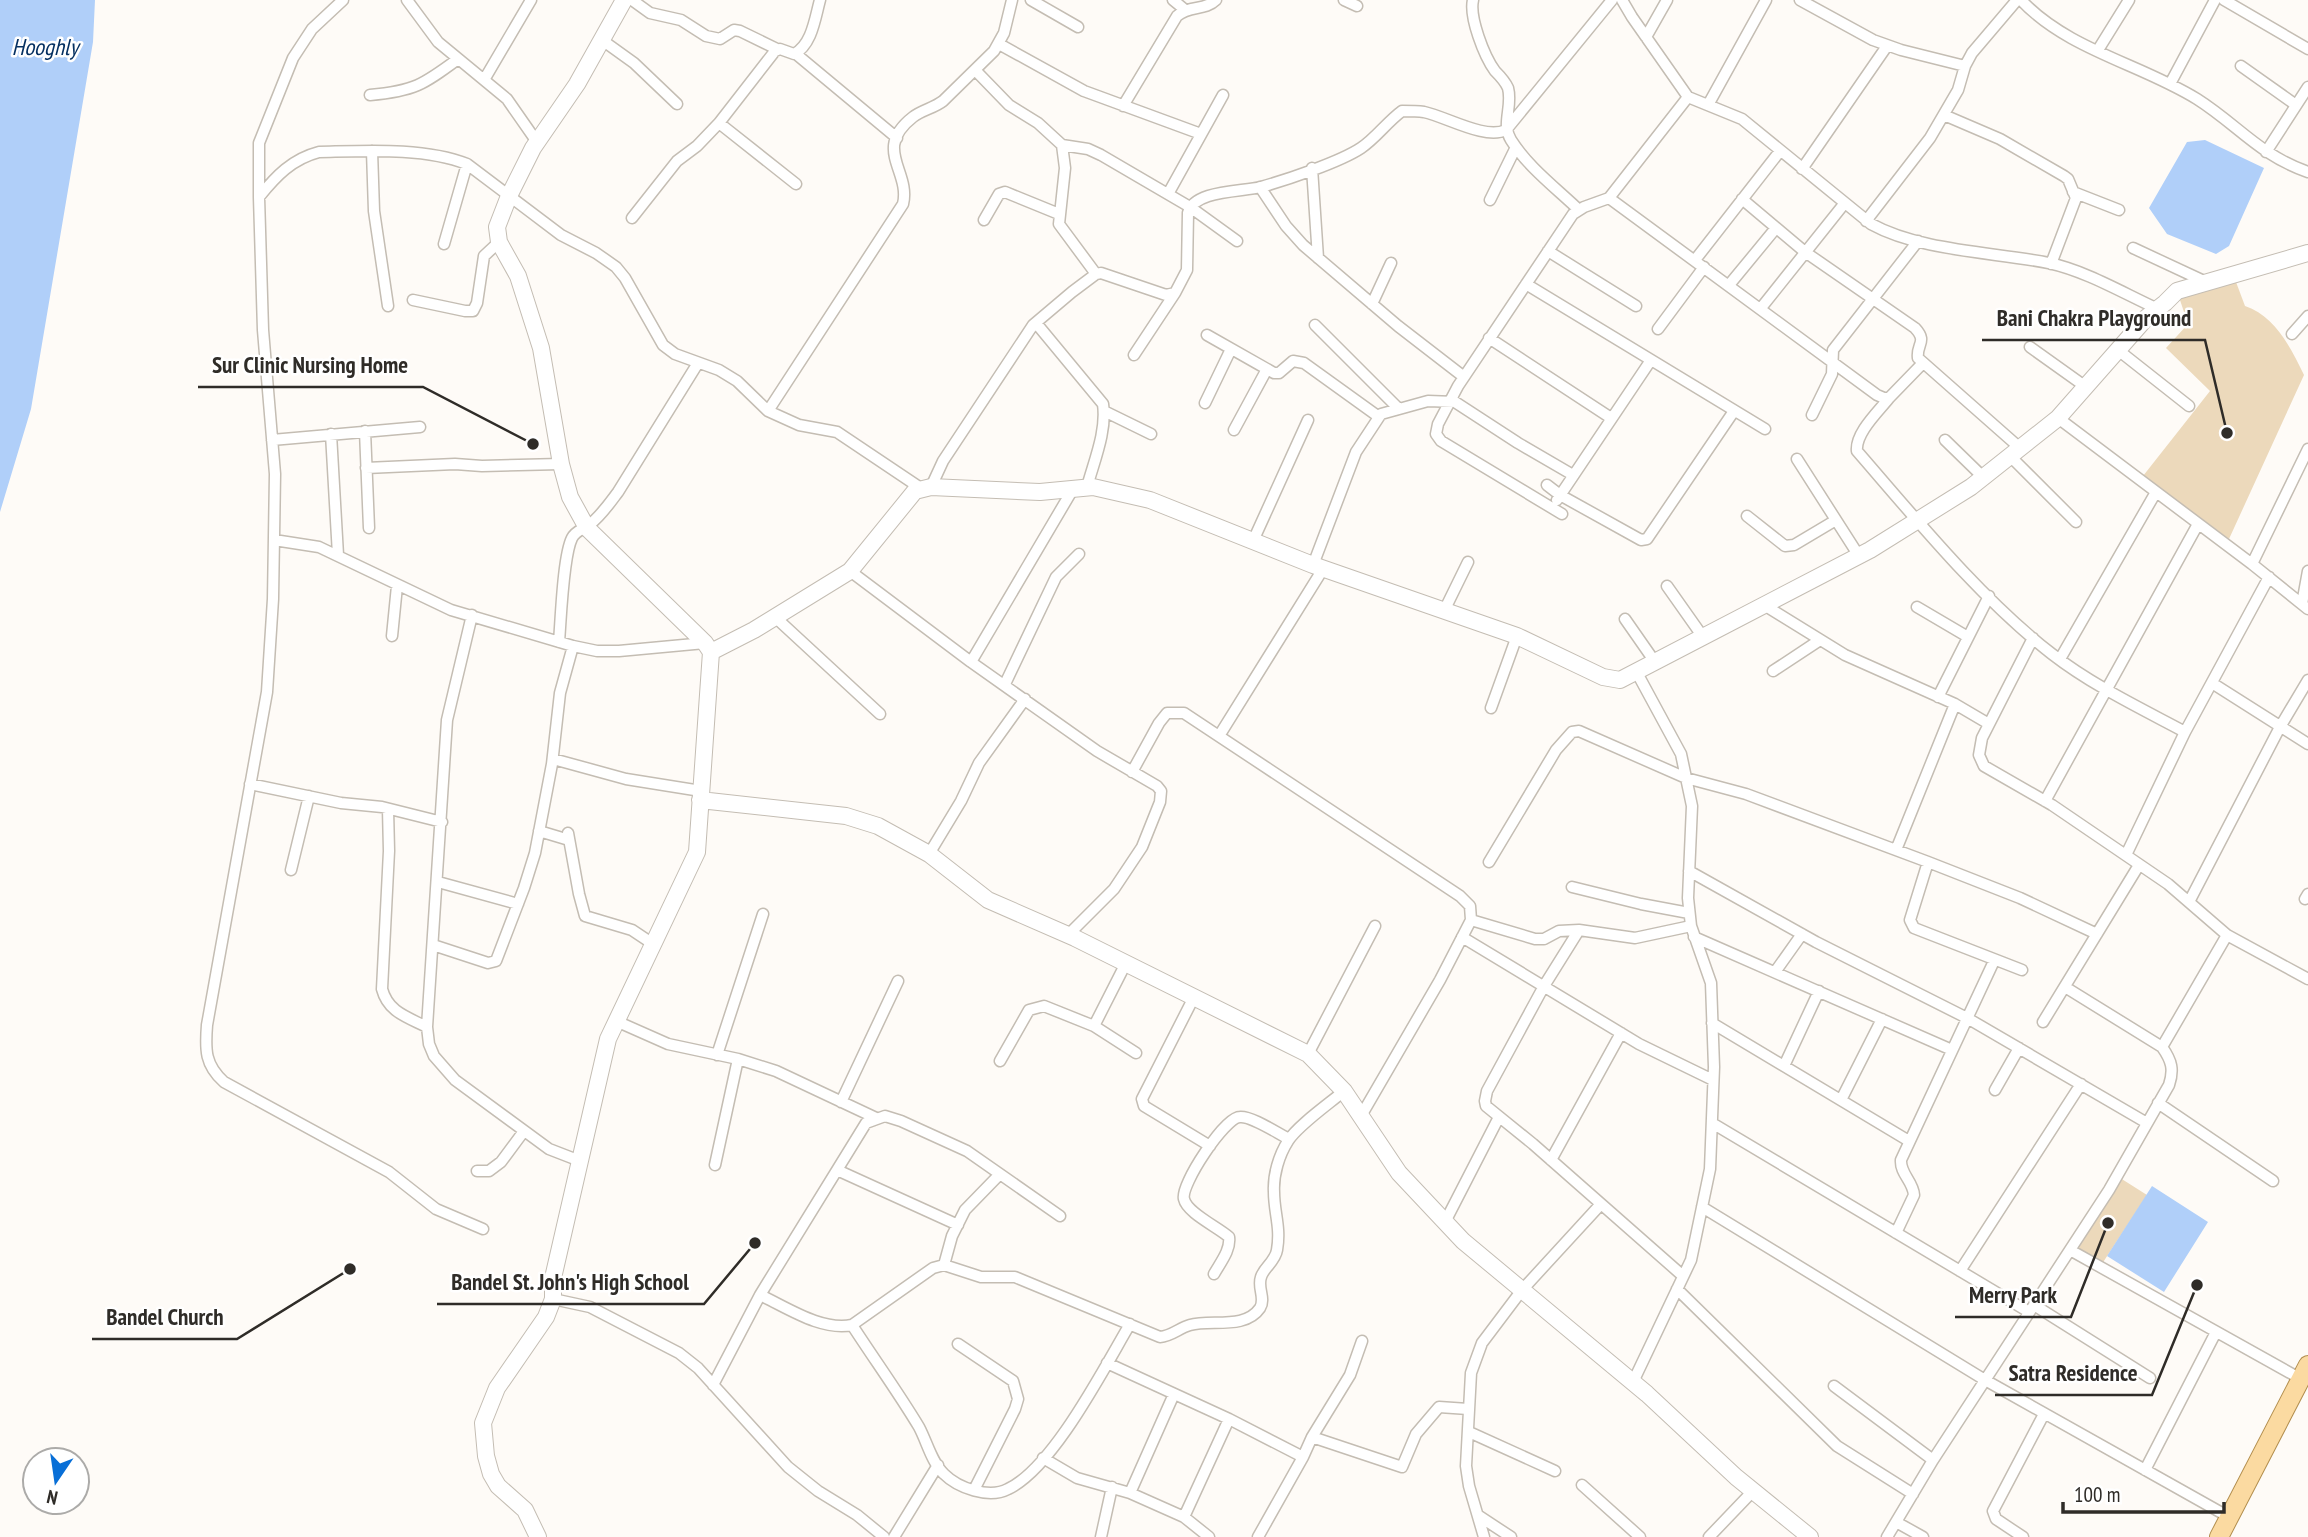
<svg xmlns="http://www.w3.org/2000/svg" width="2308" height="1537" font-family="'PT Sans Narrow',sans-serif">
	<rect width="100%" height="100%" fill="#fefbf7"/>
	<!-- green -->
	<path fill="#ecd9bb" d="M2233,274l12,32c30,10 46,42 59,69l-75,164 -86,-63 67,-85 -44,-43 22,-24 -11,-33z
		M2117,1176l30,19 -49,75 -30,-19z"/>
	<!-- water -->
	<path fill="#b0cff9" d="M0,0h95l-2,42 -62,367 -31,103z
		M2205,140l59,28 -35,78 -13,8 -49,-20 -18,-26 38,-66z
		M2152,1186l56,36 -44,70 -57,-36z"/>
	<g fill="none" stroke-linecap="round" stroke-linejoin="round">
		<defs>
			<path id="street" d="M407,0l31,42 69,57 30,43
				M632,0l18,13 31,7 25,16 14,3 14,-9 6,1 37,18
				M1031,0l47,27
				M1173,0l11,9
				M1344,0l13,6
				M1473,0c-4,17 11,56 22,71 5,5 10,10 13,17 5,18 -7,36 3,52 17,27 45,48 68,70
				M1622,0l10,17 56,80 54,22 129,105c49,27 122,28 178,39 37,8 74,30 109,46
				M1800,0l73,40 28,10 64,16
				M2021,0c47,50 120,64 176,99 41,26 62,56 111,73
				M2224,0l84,49
				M1646,37l21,-37
				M602,40l32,23 43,41
				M999,44l85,47 117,43
				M2098,50l31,-50
				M796,54l101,84
				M2241,66l55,39
				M976,71l33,34 29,18 24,22 3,23 -6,56 37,50
				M484,80l47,-80
				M2170,84l45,-84
				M370,95c44,-4 53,-10 88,-36
				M1708,105l58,-105
				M1123,106l54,-90c12,-11 28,-5 39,-16
				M1944,115l56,24 64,37 4,3 8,19 -25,66
				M719,123l77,61
				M1062,145l26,4 13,6 89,52 47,34
				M372,151l2,60 14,95
				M2266,152l42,-65
				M1312,168l6,90
				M1802,169l85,-123
				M1260,187l26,39 17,19 95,81 66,51
				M2073,192l46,18
				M1168,194l55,-99
				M259,197v-54l34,-85 19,-29 31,-29
				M1609,198l268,197 7,3h5l34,-35
				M1742,199l63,53 110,76c13,14 1,16 3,30l102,90
				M1490,200l26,-53
				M632,218l45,-57 20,-15 22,-23 56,-72 5,-2 14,5c18,-9 21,-36 26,-54
				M984,220l15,-26 6,-2 54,22
				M1866,221l64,-83 28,-48 7,-24 7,-13 45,-53
				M444,244l23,-80
				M2133,248l73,34
				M1548,251l88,55
				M1695,260l85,-109
				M1526,284l239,145
				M1729,285l47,-57
				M413,300l52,11h8l4,-8 7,-47 15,-14
				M1372,304l19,-41
				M1761,308l83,-104
				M1036,323l67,81c4,27 -9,57 -16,83
				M1315,325l84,84
				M1658,329l46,-62
				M2292,334l16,-18
				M1207,335l67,38h5l14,-12 11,2 75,54
				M1489,338l122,80
				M2030,347l56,40
				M2118,350l71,56
				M1134,355l41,-62
				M1889,398c-10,13 -34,35 -32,53 59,68 124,148 195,203 40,31 88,54 133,78
				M1205,403l26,-54
				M768,411l135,-207c8,-33 -31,-55 10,-87 9,-7 21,-9 30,-16l51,-50 10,-18 8,-33
				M1104,411l47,23
				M1812,415l20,-41 1,-24 85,-109
				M2058,418l194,146 56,45
				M1234,430l33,-61
				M365,431l4,97
				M331,434l7,121
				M272,440l148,-13
				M1945,440l38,37
				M2010,456l66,66
				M1797,459l62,97
				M366,468l89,-4 27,2 79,-2
				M1547,485l13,10 81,45 6,-1 87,-128
				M931,487l12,-26 90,-136 39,-33 24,-18 5,-1 65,22 9,-2 12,-23 1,-57c6,-23 53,-21 73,-26 25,-7 79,-25 100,-39 15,-10 26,-26 41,-37 7,0 15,0 22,1 23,5 61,28 82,18l106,-130
				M1557,500l94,-140
				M1562,514l-121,-73 -5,-7 2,-10 20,-38 115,-172 11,-7 25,-9 79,-101
				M1747,516l38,30 9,-1 42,-25
				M274,540l45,7 132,63 122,36 24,5h22l86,-8
				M1253,541l55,-121
				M2252,564l56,-115
				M1313,565l43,-113 25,-38 47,-13 27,1 63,41 55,32
				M850,571l121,91 126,89 60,35 4,5 -1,11 -18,45 -28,42 -46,46
				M1667,586l36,51
				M2302,604l6,-33
				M1764,605l81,50 110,49 34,20
				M1917,607l51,30
				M1444,611l24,-49
				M472,615l-25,105 -20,307 2,17 5,12 21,24 94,69 31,12
				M775,617l105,97
				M1625,619l30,43
				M392,636l5,-50
				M2033,638l-51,100 -3,17 5,11 68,39 116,79 59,51 81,44
				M559,642c2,-24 4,-86 13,-104 4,-8 11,-8 17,-13 12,-9 20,-21 29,-33l80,-129
				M2060,659l96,-167
				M971,662l102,-173
				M1773,671l47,-31
				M2212,683l96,61
				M1005,684l51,-107 23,-23
				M1938,697l51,-101
				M1491,708l26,-72
				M1219,736l104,-167
				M553,759l73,20 75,12
				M1132,772l27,-49 8,-10h17l276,183 10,10 1,14 -31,60 -79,136
				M250,784l91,19 41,4 60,15
				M2045,801l153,-277
				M388,809l1,42 -7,138c6,23 25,28 45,38
				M539,831l30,9
				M568,833l11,61 6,22 47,14 21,14
				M1896,850l59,-146
				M929,854l32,-53 18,-38 46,-64
				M2126,855l59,-123 84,-155
				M1489,862l67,-112 16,-18 7,-1 107,47 60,16 182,68 92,36 77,36
				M1928,862l-18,58 4,8 108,42
				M291,870l18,-74
				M1689,871l127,71 151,76 180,105
				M438,882l80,22
				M1572,887l69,17 48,9
				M2305,899l3,-5
				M2189,902l91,-175 28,-47
				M1471,920l64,19h9l15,-8 20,-1 56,8 56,-12
				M1579,930l-35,56 -57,105 -2,10 1,5 47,38 150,132
				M1462,937l177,107 74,36
				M1694,937l258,113
				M433,945l55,18 8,-2 28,-73 11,-35 17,-89 8,-71 13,-47
				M1775,972l27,-38
				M1194,997l-52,102 2,7 66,40
				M616,1021l52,23 70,15 38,12 100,47
				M2043,1022l96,-157
				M1712,1023l197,118
				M1094,1026l32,-63
				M2162,1047l65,-112
				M1308,1054l67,-128
				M717,1055l46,-141
				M1000,1061l29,-51 15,-4 50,20 42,27
				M1784,1066l35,-75
				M1995,1090l24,-42
				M1841,1100l41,-81
				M841,1102l57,-121
				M2158,1103l115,78
				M1712,1123l317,189
				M1551,1160l70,-127
				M715,1165l23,-106
				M837,1170l121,55
				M477,1171h12l12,-9 23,-31
				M1702,1207l283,173 244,137
				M1445,1222l54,-105
				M483,1229l-47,-20 -47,-37 -165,-90c-19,-17 -19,-32 -17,-57l60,-333 6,-93 2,-125 -12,-144 -4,-133c17,-21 33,-38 60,-45 46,-1 105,-5 148,12l94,71 35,18 20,14 9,11 38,67 12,9 44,16 18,11 31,30 31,14 38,7 85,57
				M1896,1233l18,-38c-1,-14 -14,-21 -13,-35l93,-199
				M2070,1250l231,129
				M944,1265l8,-29 13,-26 35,-36
				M1960,1271l121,-187
				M1214,1274c6,-11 17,-24 15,-37 -11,-10 -42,-24 -45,-38 -4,-14 41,-82 56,-82 12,-1 37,16 49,22
				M1677,1289l160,157 76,48
				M760,1295c28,13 61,36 92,30l81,-57 11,-3 37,12h34l145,60c12,-1 19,-9 30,-12 21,-6 55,5 70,-17 6,-10 -3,-20 1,-31 3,-10 14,-15 16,-27 4,-23 -3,-37 -3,-58 -1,-17 5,-37 14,-51 9,-15 42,-38 56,-50
				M553,1299l37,8 89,46 19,15 90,99 30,24 39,24 27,22
				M2034,1305l116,73
				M852,1325c22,34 46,67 67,102 8,15 13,36 25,47 14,14 45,25 64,15 45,-21 96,-121 122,-165
				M958,1344l55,37 5,18 -3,10 -41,81
				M1107,1363l122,56 74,38
				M1633,1382l58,-122 19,-91 4,-102 -3,-84 -20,-57 -3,-28 4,-92 -11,-52 -45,-83
				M713,1385l47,-90 106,-172 19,-7 16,5 66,30 93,65
				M1834,1386l99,74
				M1469,1432l86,39
				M1312,1437l90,30 14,-33 23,-27 29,2
				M1043,1458l34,20 53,15 54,24 25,20
				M2145,1470l71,-138
				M1582,1485l58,52
				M1130,1493l44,-99
				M1479,1516l32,21
				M1184,1517l45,-98
				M1896,1522l27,15
				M894,1537l44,-72
				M1101,1537l11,-50
				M1258,1537l45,-80 9,-20 38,-62 12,-34
				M1484,1537l-15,-51 -3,-20 5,-93 11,-30 40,-53 79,-86
				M1709,1537l44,-46
				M1887,1537l46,-77 176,-270 60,-105c5,-15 3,-24 -7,-38l-97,-60
				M2023,1537l-27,-18 -3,-8 51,-97"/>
			<path id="secondary" d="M711,652l43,-22 96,-59 65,-80 16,-4 109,5 53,-5 57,13 163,65 204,71 86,41 17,3 250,-130 101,-63 87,-69 89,-101 18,-14 12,-12 131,-38
				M700,800l146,16 32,10 51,28 59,46 87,38 233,116 36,37 55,82 64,68 184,153 89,83 74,60
				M538,1537l-13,-27 -27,-24 -7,-12 -5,-18 -3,-33 14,-35 49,-71 7,-18v-21l55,-239 89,-187 14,-200 -6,-9 -118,-115 -17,-31 -9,-33 -20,-116 -23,-72 -19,-34 -2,-15 12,-31 24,-48 44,-64 47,-84"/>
			<path id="primary" d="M2219,1537l89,-172"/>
		</defs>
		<!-- street casing -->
		<use href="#street" stroke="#c4bdb3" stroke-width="13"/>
		<!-- secondary casing -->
		<use href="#secondary" stroke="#c4bdb3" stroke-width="18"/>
		<!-- primary casing -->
		<use href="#primary" stroke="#b28e4e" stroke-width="20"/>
		<!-- street -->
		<use href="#street" stroke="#fff" stroke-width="10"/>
		<!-- secondary -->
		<use href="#secondary" stroke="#fff" stroke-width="16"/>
		<!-- primary -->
		<use href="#primary" stroke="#fbdaa1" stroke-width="18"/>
	</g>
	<g text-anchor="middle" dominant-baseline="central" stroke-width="5" stroke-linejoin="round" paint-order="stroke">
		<!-- water labels -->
		<g font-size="23" font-style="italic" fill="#053061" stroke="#fff">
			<text x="45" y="46">Hooghly</text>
		</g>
	</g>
	<!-- callouts -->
	<path fill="none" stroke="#2f2c28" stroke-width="2.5" d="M2227 433L2205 340H1982M533 444L423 387H198M755 1243L704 1304H437M2108 1223L2071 1317H1955M350 1269L237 1339H92M2197 1285L2152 1395H1995"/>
	<g fill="#2f2c28" stroke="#fff" stroke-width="2.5">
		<circle cx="2227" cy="433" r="7"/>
		<circle cx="533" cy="444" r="7"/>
		<circle cx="755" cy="1243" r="7"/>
		<circle cx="2108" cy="1223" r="7"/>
		<circle cx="350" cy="1269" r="7"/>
		<circle cx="2197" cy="1285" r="7"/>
	</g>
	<g font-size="23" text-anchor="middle" font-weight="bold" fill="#2f2c28" stroke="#fff" stroke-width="5" stroke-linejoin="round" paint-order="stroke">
		<text x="2094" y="326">Bani Chakra Playground</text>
		<text x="310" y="373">Sur Clinic Nursing Home</text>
		<text x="570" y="1290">Bandel St. John's High School</text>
		<text x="2013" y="1303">Merry Park</text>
		<text x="165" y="1325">Bandel Church</text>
		<text x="2073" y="1381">Satra Residence</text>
	</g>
	<!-- north arrow -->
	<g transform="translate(56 1481) rotate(193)"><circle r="33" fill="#ffffff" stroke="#acaba9" stroke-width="2"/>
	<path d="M0-5L12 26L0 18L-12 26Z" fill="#086fd7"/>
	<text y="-10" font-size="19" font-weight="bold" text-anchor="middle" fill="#2f2c28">N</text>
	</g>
	<!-- scale -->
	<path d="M2063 1502v10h161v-10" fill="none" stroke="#2f2c28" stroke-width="3.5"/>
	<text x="2074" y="1502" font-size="21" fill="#2f2c28" stroke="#ffffff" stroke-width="5" paint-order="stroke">100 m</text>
</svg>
